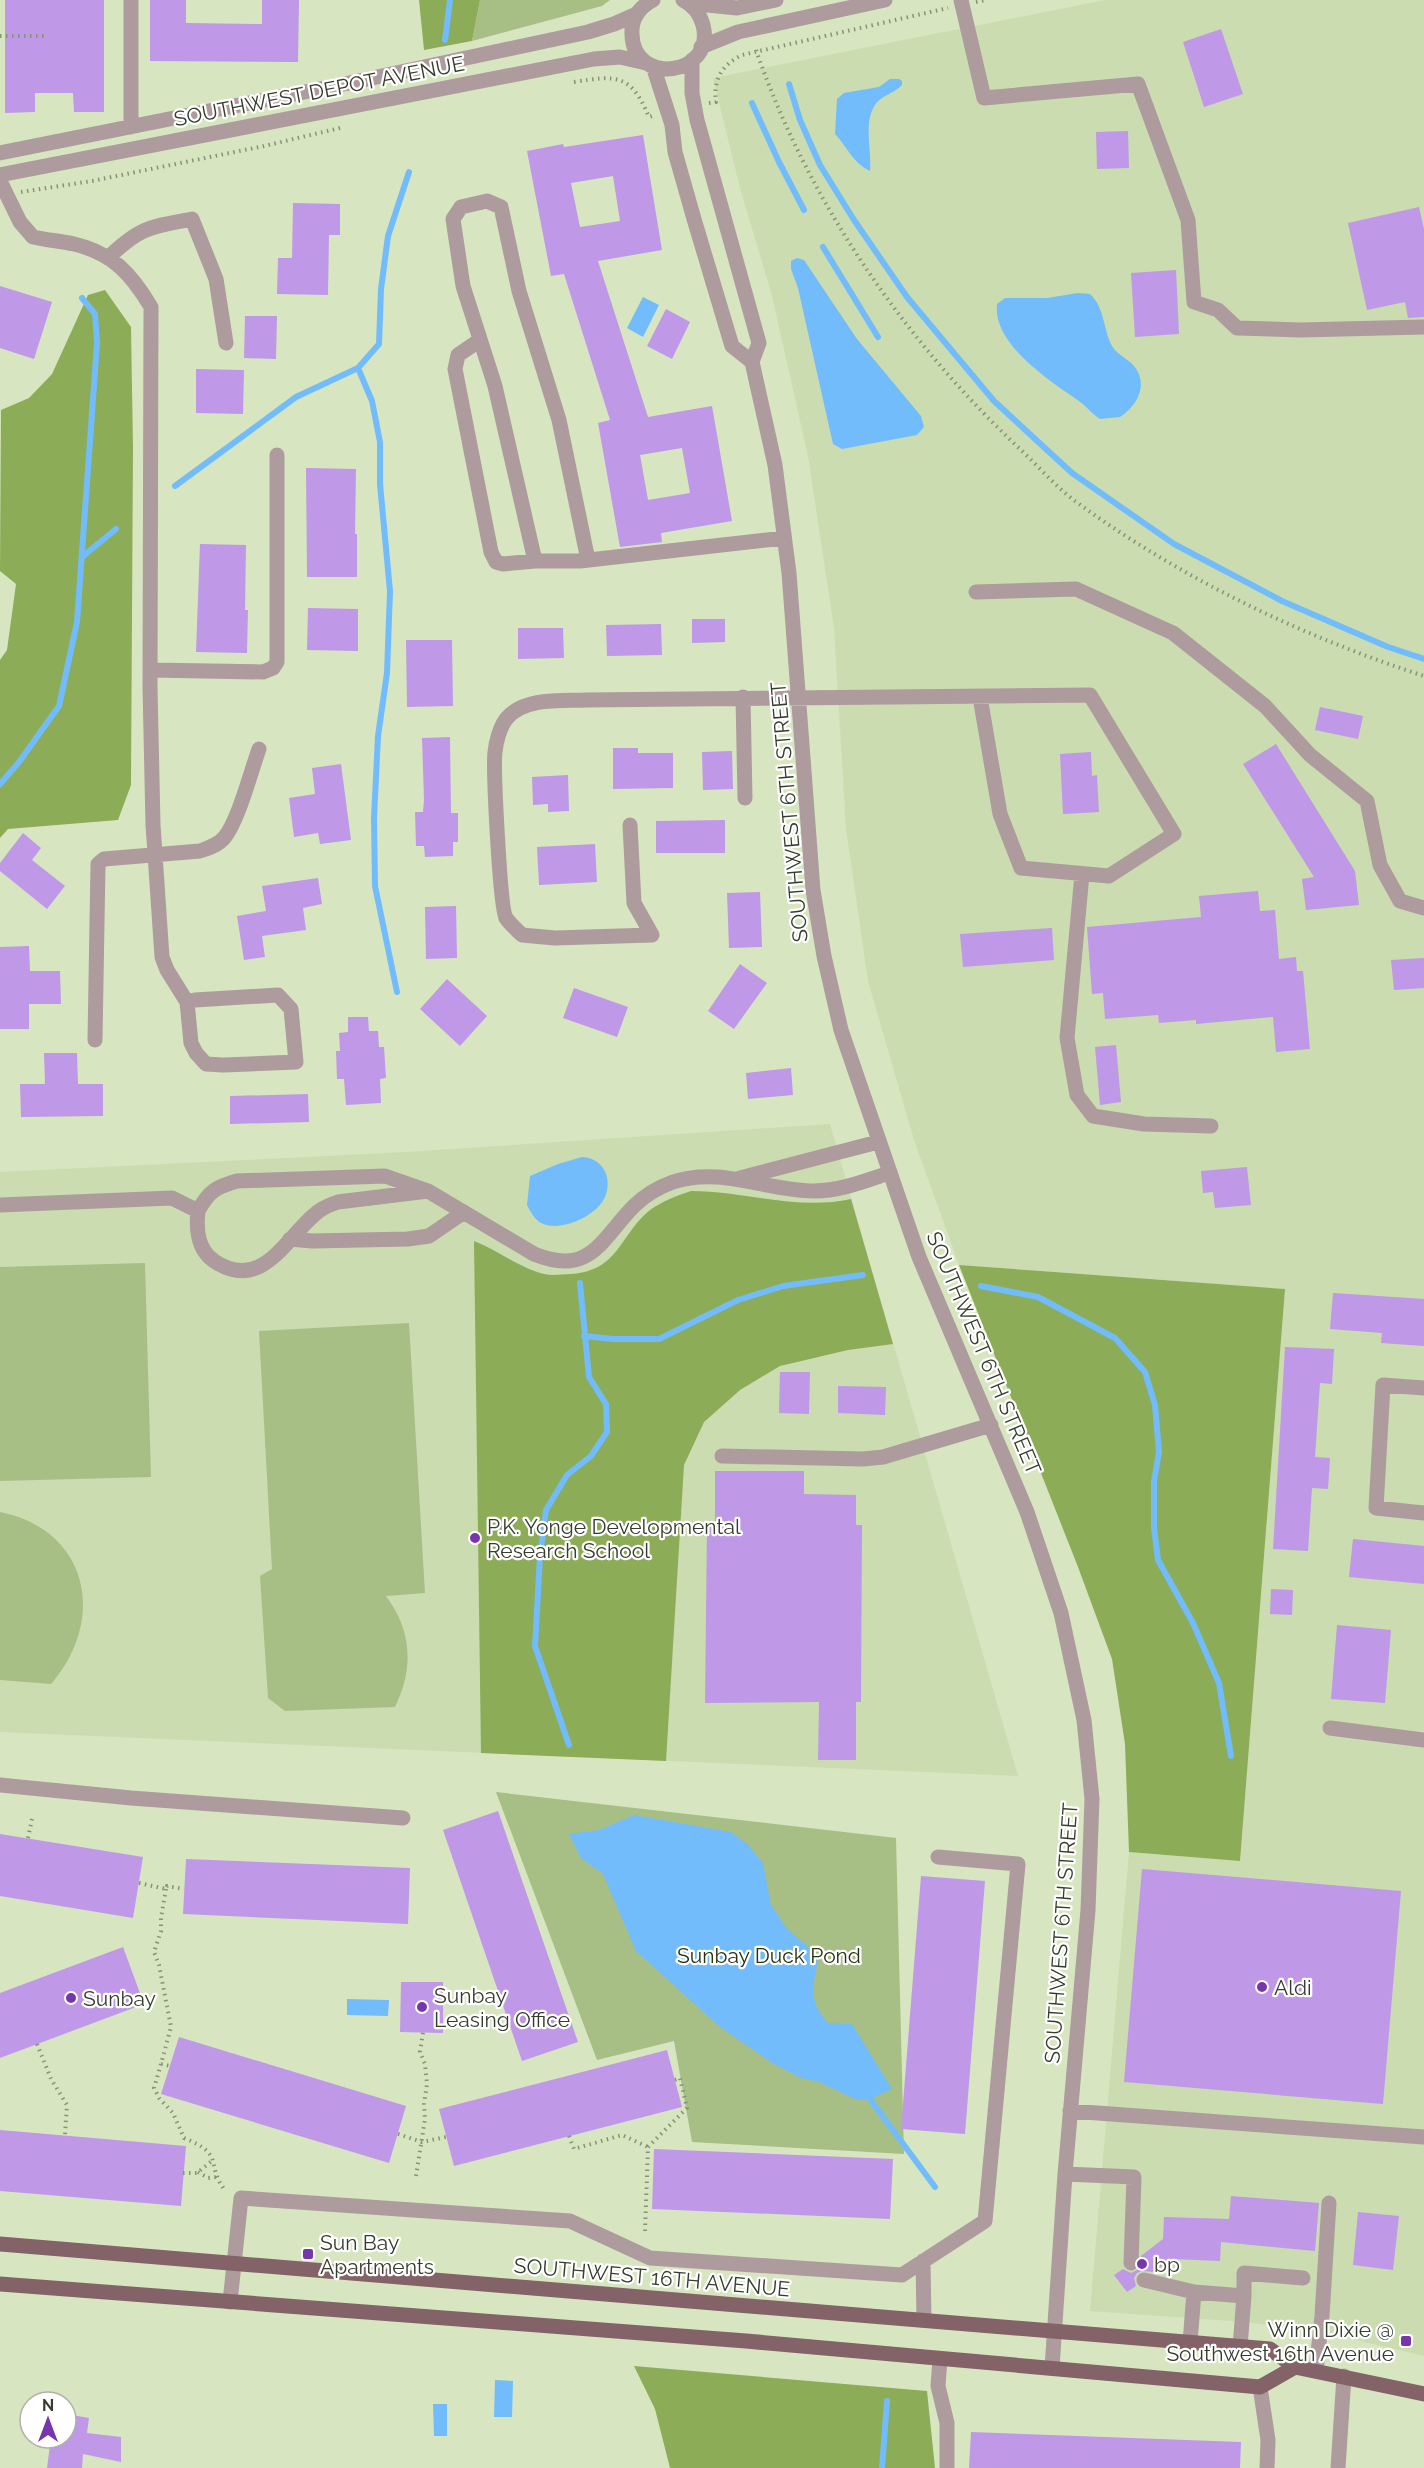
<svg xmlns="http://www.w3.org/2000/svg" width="1424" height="2468" font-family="Raleway,sans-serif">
	<rect width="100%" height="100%" fill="#d7e6c1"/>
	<!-- built -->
	<path fill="#cadcb0" d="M1105,0h319v2356l-110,-26 -69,-8 -155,-11 39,-459 111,9 45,-572 -326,-24 -45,-125 -46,-159 -22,-152 -12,-201 -26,-172 -36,-160 -32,-108 -27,-110z
		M830,1124l188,652 -1018,-44v-560l406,-20z"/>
	<!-- green -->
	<path fill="#a7bf85" d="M480,0h130l-8,6 -130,35z
		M145,1263l6,214 -151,4v-214z
		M409,1323l16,270 -39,3c26,35 28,72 9,111l-110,4 -17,-13 -8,-122 12,-7 -13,-238z
		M0,1512c89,18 107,107 51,172l-51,-4z
		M496,1792l400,46 8,316 -212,-12 -18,-101 -77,19z"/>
	<!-- forest -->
	<path fill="#8cac57" d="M419,0h61l-8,41 -48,9z
		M105,290l26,37 2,121 -2,337 -13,35 -110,9 -8,9v-178l7,-10 9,-66 -16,-13 1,-161 28,-12 23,-24 36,-79z
		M691,1191c55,0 106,20 160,8l42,145 -45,6 -68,16 -40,24 -36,32 -20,43 -18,296 -185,-8 -7,-512c24,9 45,27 70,33 9,2 19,0 27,0 48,-3 49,-40 79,-64 13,-9 26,-14 41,-19z
		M959,1265l326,24 -45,572 -111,-9 -4,-108 -13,-85 -34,-92z
		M634,2366l293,25 8,77h-265l-15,-59z"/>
	<!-- water -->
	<path fill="#72bcfc" d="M890,79h9l3,2v4c-7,8 -22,11 -27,20 -12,18 -3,46 -5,66 -18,-9 -22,-23 -35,-37l2,-35 7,-6 35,-6z
		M797,258l7,2 53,79 64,77 3,11 -7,8 -75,14 -9,-5 -35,-156 -7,-19v-8z
		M1078,293l12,1c15,14 13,35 22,52 4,7 12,11 18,16 20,18 10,42 -10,55l-20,2c-8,-5 -14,-13 -21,-18 -28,-19 -87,-57 -82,-97l8,-6h42z
		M643,297l16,8 -16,32 -16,-9z
		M582,1157c21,1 31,21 23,40 -8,19 -45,36 -64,26 -6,-3 -11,-12 -14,-18l3,-29 28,-12z
		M634,1815l97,17 17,13 15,18 8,42 17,25 31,26c-6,30 -12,43 9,67l24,1 40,65 -22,10 -13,1 -38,-18 -18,-4 -29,-15 -52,-36 -84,-76 -33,-77 -22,-16 -12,-24 30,-4z
		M347,1999l42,1 -1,16 -41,-1z
		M495,2380l18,1 -1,36h-18z
		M433,2404h14v32h-13z"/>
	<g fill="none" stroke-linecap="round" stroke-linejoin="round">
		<!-- stream -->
		<path stroke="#72bcfc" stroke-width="6" d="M445,40l5,-40
			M789,84l11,36 20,45 34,55 53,77 87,104 78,72 102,71 108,57 106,46 36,12
			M752,103l27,59 25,48
			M823,247l55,90
			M358,368l14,33 8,41v42l10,107 -3,82 -9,63 -4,82 1,68 22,106
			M175,486l121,-89 62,-29 21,-24 2,-55 7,-53 21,-64
			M82,557l34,-28
			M0,784l19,-22 40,-56 18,-84 20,-279 -2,-29 -13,-16
			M981,1286l57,11 77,41 30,34 10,33 4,47 -5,29v47l4,32 35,63 26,60 12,73
			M584,1336l29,3h46l79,-39 45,-14 80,-11
			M569,1745l-34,-99 5,-90 6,-46 21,-35 24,-19 16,-24 -1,-28 -17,-27 -9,-94
			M870,2099l65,88
			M882,2468l5,-67"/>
	</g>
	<!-- building -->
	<path fill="#bf98e7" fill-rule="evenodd" d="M5,0h99v112h-30l-1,-19h-38v19l-30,1z
		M150,0h36v23l76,1v-24h37l-1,62 -148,-1z
		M1221,29l22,65 -39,13 -21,-65z
		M1128,131l1,37 -32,1 -1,-37z
		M643,135l19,115 -64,11 50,156 64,-11 20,115 -71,12 1,9 -42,5 -22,-124 12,-3 -46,-146 -13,2 -24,-125 36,-7 1,3zM613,176l7,45 -40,6 -9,-44zM682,448l8,45 -42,7 -8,-45z
		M293,203l47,1v31h-11l-1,60 -51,-1 1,-36h14z
		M1419,207l5,22v88l-16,1 -3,-16 -38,8 -19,-87z
		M1176,270l3,64 -44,3 -4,-64z
		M0,286l52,16 -18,57 -34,-11z
		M666,309l24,13 -18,37 -25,-13z
		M245,316h32l-1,43 -32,-1z
		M196,369l48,1 -1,44 -47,-1z
		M306,468l50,1 -1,65h2v43h-50z
		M200,544l46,1 -1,65h3l-1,43 -51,-1z
		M308,608l50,1v42l-51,-1z
		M692,619h33v23l-33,1z
		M661,624l1,31 -55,1 -1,-31z
		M518,628h45l1,30 -46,1z
		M406,640h46l1,66 -46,1z
		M1320,707l43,9 -5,23 -43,-9z
		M450,737l1,76h7v29h-5v14l-28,1 -1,-11h-8l-1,-34h8l1,-12 -2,-62z
		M1276,744l79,127 4,34 -53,5 -4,-31 12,-2 -71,-113z
		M613,748h25v5h35v35l-60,1z
		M732,751l1,38 -30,1 -1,-38z
		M1091,752l1,24 5,-1 2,37 -36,2 -3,-60z
		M341,764l10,76 -31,4 -2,-11 -24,4 -5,-39 26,-4 -3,-26z
		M568,775l1,36 -21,1v-8l-15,1 -1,-28z
		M725,820v33h-69v-32z
		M23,833l18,15 -9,12 33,26 -18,23 -47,-38v-8z
		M595,844l2,38 -58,3 -2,-38z
		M318,878l4,26 -19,4 3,22 -44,6 3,21 -21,3 -7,-44 29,-5 -4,-25z
		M1258,891l2,20 15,-1 4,49 17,-2 1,14h6l7,78 -34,3 -3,-35 -77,7v-4l-37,3 -1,-8 -53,4 -2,-26 -11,1 -5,-67 114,-10 -2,-21z
		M760,892l2,55 -33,1 -2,-55z
		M456,906l1,52 -31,1 -1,-52z
		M1052,928l2,32 -91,7 -3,-33z
		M29,946l1,25h30l1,33h-32v25h-29v-82z
		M1424,958v30l-30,2 -3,-30z
		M740,964l27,19 -33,46 -26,-18z
		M447,979l40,37 -27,30 -40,-37z
		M574,988l54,19 -11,30 -54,-19z
		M348,1017h20l1,14h9l1,16h5l2,31 -6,1 1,24 -35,2 -2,-26h-7l-1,-28h4l-1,-18 9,-1z
		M1116,1045l5,57 -21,3 -5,-58z
		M44,1053h33l1,31h25v32l-82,1 -1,-33h25z
		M791,1068l2,27 -45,4 -2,-26z
		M308,1094l1,28 -79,2v-28z
		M1247,1167l4,38 -36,3 -2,-16 -10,1 -2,-22z
		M1333,1293l91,6v47l-43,-3 1,-10 -52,-4z
		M1285,1347l49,2 -2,35 -12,-1 -5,74 15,1 -2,31 -16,-1 -4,63 -35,-2z
		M780,1372h30l-1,42 -30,-1z
		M838,1386l48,1 -1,28 -47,-2z
		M715,1471h89v23l52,1v30h6l-1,177h-5v58h-38l1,-58 -114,1 2,-179h8z
		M1353,1539l71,7v38l-75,-7z
		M1271,1589l22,1 -1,25 -22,-1z
		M1337,1625l54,5 -6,73 -54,-4z
		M498,1811l80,231 -56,19 -79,-231z
		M0,1834l143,23 -10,61 -133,-22z
		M186,1859l224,9 -2,56 -225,-10z
		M1142,1869l259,22 -18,213 -259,-22z
		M921,1876l64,5 -20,253 -64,-5z
		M123,1947l21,57 -144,54v-65z
		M401,1982h42v51l-43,-1z
		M179,2037l227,69 -17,57 -228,-69z
		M667,2050l15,57 -228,59 -15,-57z
		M0,2130l186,16 -5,60 -181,-15z
		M654,2149l239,10 -3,60 -238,-10z
		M1231,2196l88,7 -4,48 -94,-9 -1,19 -48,-2 -18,13 -12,-1 -5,2 -3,5 2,8 -9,6 -13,-17 9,-6 8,4 8,-4 2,-13 22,-17 1,-22 65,2z
		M1358,2212l41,4 -6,54 -40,-5z
		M66,2414l23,4 -2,15 34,4v25l-38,-8 -1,14h-35l4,-30h15z
		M971,2432l270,10 -1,26h-271z"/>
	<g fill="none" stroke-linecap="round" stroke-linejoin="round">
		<!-- path -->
		<path stroke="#879378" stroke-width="4" stroke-dasharray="1.5 4.5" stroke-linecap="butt" d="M976,2l10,-2
			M0,36h46
			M756,50c52,151 148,290 264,399 18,17 35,37 55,52 105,77 226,135 349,175
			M574,82c43,-7 57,-8 75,35l3,-1
			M709,103l7,-1c-3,-23 6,-37 26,-47l206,-47
			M21,192l71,-11 172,-35 76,-18
			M28,1838l4,-19
			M139,1883l27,6 1,-3 17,3
			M166,1889l-5,29v13l-7,21 5,13 12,62 -10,37 9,2
			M37,2044l14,35 16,26 -2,30
			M161,2064l-7,24 5,10 14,15 11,25c42,17 21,25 40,51l3,1
			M398,2134l24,8 24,-5
			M569,2136l5,13 48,-14 26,12
			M198,2172l10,6 9,-1
			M183,2173h14l16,-13
			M416,2176l9,-57 -1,-15 3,-20 -2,-20 -5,-12 3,-20
			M645,2231l3,-84 39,-39 -7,-30 -5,2"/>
		<!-- minor -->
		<path stroke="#ae9b9e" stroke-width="15" d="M131,0v127
			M653,0c-13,7 -22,18 -21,34 1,53 84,42 71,-9 -3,-11 -10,-20 -20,-25
			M961,0l23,98 154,-14 50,136 6,82 24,8 19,18 63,2 124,-3
			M688,3l49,5 39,-8
			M701,47l37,-15 147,-32
			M692,60v33l5,27 62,223 -7,19 23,103 14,108 24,317 11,66 17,74 78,227 108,255 34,101 23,107 8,79 -4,111 -23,264 -13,194
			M653,66l19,59 3,27 19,67 38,127 20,16
			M0,153l349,-70 239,-51 26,-8 23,-10
			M0,175l594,-116 26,-2 26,6
			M0,181l20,41 13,15c13,3 28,4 41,7 39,9 58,31 77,63l-1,380 3,138 9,132 5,13 20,32 4,41 5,10 10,11 17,1 73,-3 -5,-53 -13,-14 -83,5 -8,2
			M108,258c32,-31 42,-31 84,-39l24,60 10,64
			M480,340l-22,15 -3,14 36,183 5,10 7,2 32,-3
			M588,560l-29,-140 -40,-129 -18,-84 -14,-6 -26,6 -8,12 10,67 32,100 40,175h45l204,-23
			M976,592l100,-3 97,44 92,73 45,49 57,46 13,64 20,36 24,7
			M150,670l113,2 10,-4 4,-6v-207
			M743,697l2,101
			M630,825l4,78 18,32 -97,3 -33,-3c-5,-5 -12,-11 -16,-17 -6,-10 -13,-149 -11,-166 1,-10 5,-26 12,-34 18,-21 55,-17 79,-18l504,-5 84,139 -65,42 -88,-8 -21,-54 -20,-117
			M1082,874l-15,164 10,57 16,21 51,8 67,2
			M95,1040l3,-176 6,-5 96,-8c9,-3 18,-6 24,-13 14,-16 27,-67 35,-89
			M740,1178l138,-36
			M0,1205l172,-7 26,13c11,-20 18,-24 39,-30l148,-5 43,15 106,63c57,23 67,-15 100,-48 11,-11 25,-19 39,-24 48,-16 93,9 141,9 26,0 51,-10 75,-18
			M198,1211c-2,18 -1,38 16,50 47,31 70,-20 100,-46 7,-7 15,-10 24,-13l90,-11
			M290,1239l22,2 96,-2 21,-3 35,-24
			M1424,1388l-41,-3 -7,123 48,5
			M722,1456l141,3 20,-2 108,-32
			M1330,1728l94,12
			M0,1785l131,13 272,20
			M1070,2111l354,26
			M1065,2174l69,3 -3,86
			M923,2261l1,59
			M1144,2280l50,12 -4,51
			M1194,2292l50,4 -4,51
			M1244,2296v-23l59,5
			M230,2302l11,-104 329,23 80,37 252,17 83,-54 33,-357 -80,-7
			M940,2359l-2,27 9,37v45
			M1316,2371l6,-55 7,-113
			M1260,2387l8,53 -1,28
			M1338,2468l6,-92"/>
		<!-- major -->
		<path stroke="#836268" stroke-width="15" d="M0,2244l1270,105 25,18 129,27
			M0,2284l746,57 514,46 35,-20"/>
	</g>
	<!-- markers -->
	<g fill="#7736ab" stroke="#fff" stroke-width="2">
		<circle cx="475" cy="1538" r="6"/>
		<circle cx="1262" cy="1987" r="6"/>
		<circle cx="71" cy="1998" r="6"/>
		<circle cx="422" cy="2007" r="6"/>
		<rect x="302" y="2248" width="12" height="12" rx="3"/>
		<circle cx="1142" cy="2264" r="6"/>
		<rect x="1400" y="2335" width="12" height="12" rx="3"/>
	</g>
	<g text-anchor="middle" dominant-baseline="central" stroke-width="4.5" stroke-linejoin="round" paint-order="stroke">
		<!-- street labels -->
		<g font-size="21" fill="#363d2e" stroke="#fff">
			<text transform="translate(319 91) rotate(-11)">SOUTHWEST DEPOT AVENUE</text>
			<text transform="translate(789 812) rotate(-95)">SOUTHWEST 6TH STREET</text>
			<text transform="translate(984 1353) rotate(67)">SOUTHWEST 6TH STREET</text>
			<text transform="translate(1061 1933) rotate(-86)">SOUTHWEST 6TH STREET</text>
			<text transform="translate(652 2277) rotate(5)">SOUTHWEST 16TH AVENUE</text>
		</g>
		<!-- poi labels -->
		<g font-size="21" fill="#363d2e" stroke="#fff" text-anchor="start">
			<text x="487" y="1526">P.K. Yonge Developmental<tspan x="487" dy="24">Research School</tspan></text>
			<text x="1274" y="1987">Aldi</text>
			<text x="434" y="1995">Sunbay<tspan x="434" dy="24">Leasing Office</tspan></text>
			<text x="83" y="1998">Sunbay</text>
			<text x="320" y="2242">Sun Bay<tspan x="320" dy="24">Apartments</tspan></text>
			<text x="1154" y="2264">bp</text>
			<text x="1394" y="2329" text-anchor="end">Winn Dixie @<tspan x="1394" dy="24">Southwest 16th Avenue</tspan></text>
		</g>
		<!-- park labels -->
		<g font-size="21" fill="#273410" stroke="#fff">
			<text x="769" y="1955">Sunbay Duck Pond</text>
		</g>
	</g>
	<!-- north arrow -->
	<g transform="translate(48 2420)"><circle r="28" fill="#ffffff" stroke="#afb1ab" stroke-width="1.5"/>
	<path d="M0-4.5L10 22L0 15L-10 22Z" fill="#7736ab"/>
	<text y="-9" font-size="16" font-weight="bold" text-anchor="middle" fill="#363d2e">N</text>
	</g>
</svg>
